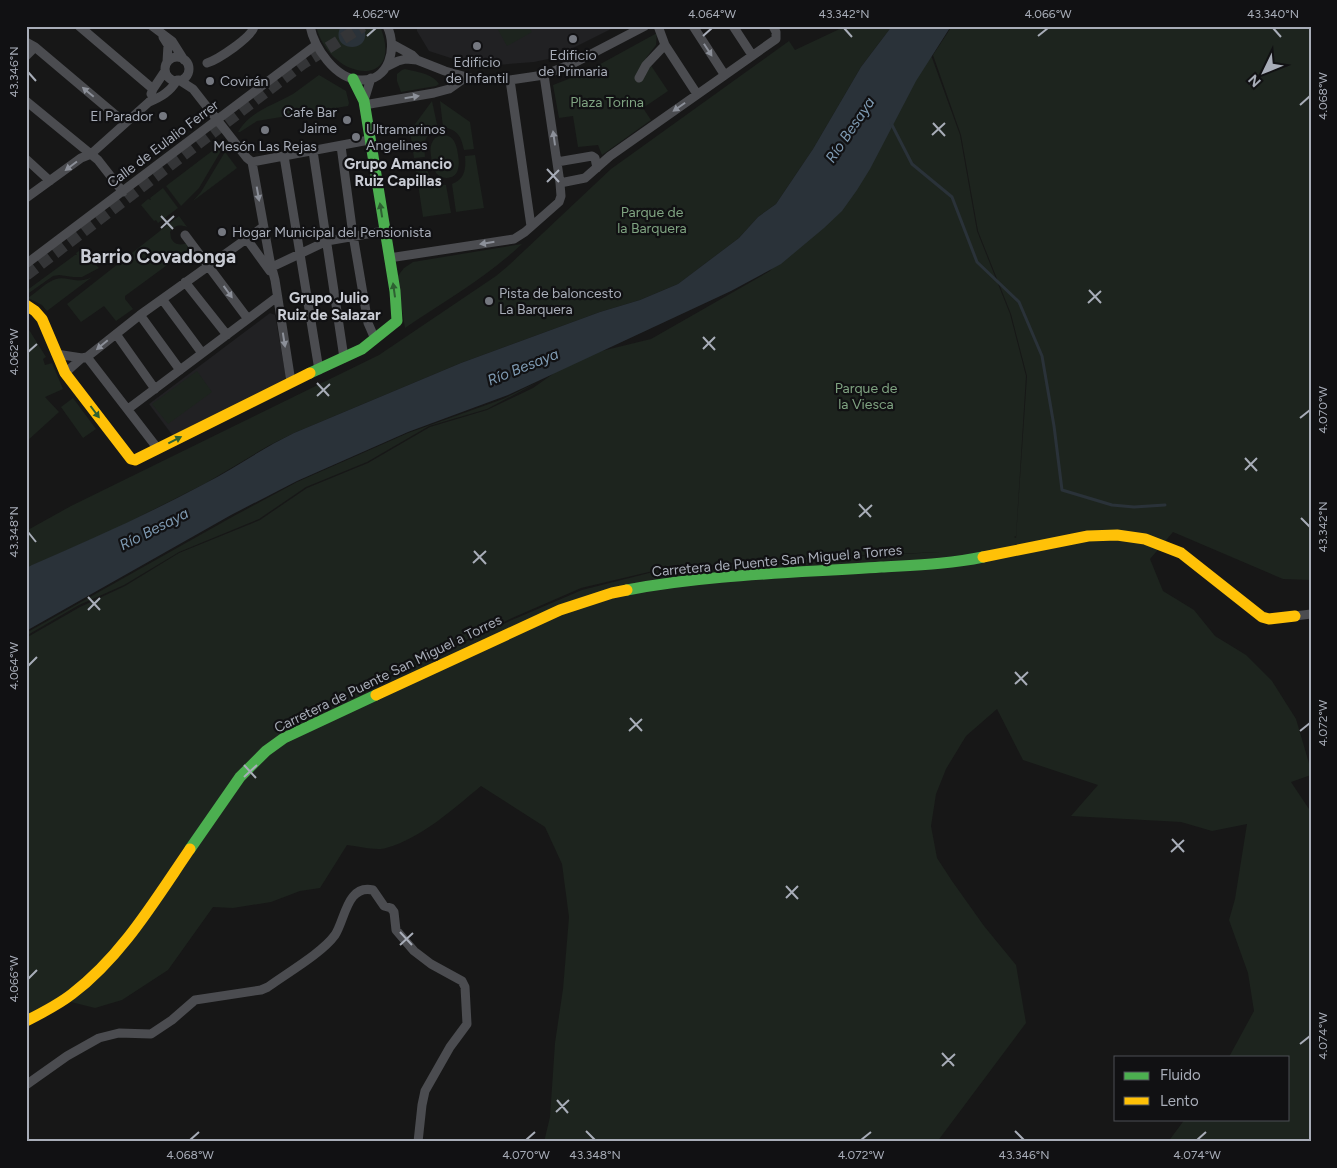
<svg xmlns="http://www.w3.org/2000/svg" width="1337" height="1168" font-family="Figtree,sans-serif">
	<rect width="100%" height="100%" fill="#171717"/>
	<!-- built -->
	<path fill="#212123" d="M417,26h196v2l-60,30 -19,4 -37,3 -31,-2 -37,-12 -12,-20z
		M270,313l5,2 11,62 -4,5 -109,54 -24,-32z"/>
	<!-- green -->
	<path fill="#1d241e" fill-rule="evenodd" d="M316,26h64c26,64 -50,56 -64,0z
		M496,26h32l4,6 -25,14z
		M846,26h46l-31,41 -48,82 -37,55 -18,13 -19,21 -61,46 -38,16 -40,12 -139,51 -167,70 -26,13 -62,37 -93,47 -87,38v-37l45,-25 308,-151 117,-79 12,-10 103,-97 178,-128 6,9z
		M952,26h359v554l-28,-1 -110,-47 -23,27 13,32 31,19 21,26 31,19 26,26 24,38 15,51v5l-20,7 20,30v330h-143l17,-23h103v-62h-59l25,-46 -6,-38 -19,-53 6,-21 12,-75 -35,7 -31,-9 -110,-6 27,-31 -75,-25 -26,-51 -31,27 -20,33 -10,25 -5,32 6,32 15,23 32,45 32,39 10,58 -89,119h-393l6,-25 5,-74 8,-54 6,-72 -7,-53 -17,-37 -64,-41c-28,23 -59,52 -95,62 -9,3 -29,-2 -39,-3l-27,43 -20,3 -29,11 -38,6 -20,-1 -45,63 -46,30 -27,8 -24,-6 -10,-5 -35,18v-377l54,-31 45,-21 54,-33 81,-33 47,-32 61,-25 62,-36 57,-17 46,-22 44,-31 74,-18 119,-68 33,-39 124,-188 33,91 17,96 33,83 16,62 -10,160 -2,1 2,1 11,-162 -16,-62 -33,-83 -17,-96 -28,-80zM940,552l-182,10 -105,10 -71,18 -70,30 -178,83 178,-85 69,-30 72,-17 105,-11z
		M657,33l-1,12 -10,13 22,33 -25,17 8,12 -49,35 -4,-10 -20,2 -5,-31 -14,2 -6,-33 31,-12z
		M405,69c11,3 27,4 34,15l-3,2 -35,6 -4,-11v-7l5,-4z
		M319,75l27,16 3,12 -1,3 -91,15 -17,11h-2c12,-21 36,-27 55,-38 9,-6 17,-13 26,-19z
		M432,101l6,28 -7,3 -2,-2 -2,3 1,2 -4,8 1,14 -11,1 -4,-27z
		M440,101l30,21 4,27 -10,1c-3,-14 -6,-20 -21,-23z
		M442,135c10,0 13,6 15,14 1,6 3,14 1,20 -2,11 -18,12 -23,2 -3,-4 -3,-10 -4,-15 -1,-7 -1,-12 4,-18z
		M220,145l2,4 -23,39 -18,18 -15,-20z
		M225,152l12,16 -44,33 8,-9z
		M475,155l9,53 -28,4 -4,-28c13,-5 14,-15 13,-28z
		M425,163c3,12 7,21 21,22l5,28 -28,4 -8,-53z
		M163,188l15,20 -20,15 -2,-3 -2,1 -13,-16 7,-6 3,1 -1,-2z
		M179,216l8,11c-6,-2 -12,-3 -17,5l1,6c4,8 10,7 17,5l5,3 -68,50v3l8,10 -17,12 -12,-15 -23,16 -14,-18z
		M522,244c-35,33 -77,57 -117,84l-8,-51 7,-9 9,-6z
		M85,247l12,16 -1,2 3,3 -17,9h-9l-14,-2 -6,1 -27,19v-4l49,-36h2l-1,-2z
		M92,277l-45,34 -5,-6 -14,-7c9,-6 18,-16 28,-19 12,-3 20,6 36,-2z
		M26,325l20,32 -3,2 2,6 7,-2 11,26 -18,8 14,15 -33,30z
		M197,371l15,21 -44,32 -16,-20z
		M538,382l-51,27 -58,17 -62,36 -61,25 -47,32 -80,33 -55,33 -45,20 -53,31v-3l206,-116 65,-35 111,-49 95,-34z
		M73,398l23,31 -13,9 -22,-31z"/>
	<!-- water -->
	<path fill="#2a3239" d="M341,26h22c13,29 -36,27 -22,0z
		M892,26h59l-35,55 -46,88 -13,21 -15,21 -18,17 -43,36 -50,27 -223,104 -100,37 -111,49 -66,34 -205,116v-63l6,-3c58,-25 116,-51 172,-81 31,-16 59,-36 90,-51l167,-70 139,-51 40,-12 38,-16 61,-46 19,-21 18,-13 37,-55 48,-82z"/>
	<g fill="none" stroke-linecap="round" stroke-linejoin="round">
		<!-- stream -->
		<path stroke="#2a3239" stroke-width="3" d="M891,123l21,41 40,33 25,65 42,40 23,54 12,70 8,64 50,15 22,2 31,-2"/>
		<!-- primary-tunnel -->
		<path stroke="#343537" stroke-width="12" stroke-dasharray="12 6" stroke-linecap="butt" d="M26,275l276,-211 61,-38"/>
		<!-- street -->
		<path stroke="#4b4c50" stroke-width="9" d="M79,26l74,63
			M152,26l20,15 12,19
			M310,26c4,21 25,53 50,54 29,2 38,-32 27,-54
			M658,26l7,19 32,49
			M693,26l31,48
			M733,26l19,29
			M163,37l5,8 -1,17
			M26,42l9,5 90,76
			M392,44l20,11 5,5
			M26,56l9,-9
			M165 69a12 12 0 1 1 24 0a12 12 0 1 1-24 0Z
			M207,63c10,-3 46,-26 47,-37
			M386,67l12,-6 8,-2 11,1 28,11 29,8 36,1 34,-5 30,-12 71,-37
			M639,78l7,-13 19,-20
			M179,80l14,9 54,69 5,4 18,99 5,19 16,102
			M510,80l21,146
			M151,94l2,-5 12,-18
			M26,101l72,59 25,32
			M364,101l7,-23
			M364,105l70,-12 15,-4 17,-12
			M341,146l12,89 15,88 7,16
			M313,151l31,207
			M284,156l35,214
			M26,159l24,22
			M252,162l117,-22
			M557,162l35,-6 3,2 2,10
			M560,183l25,-5 25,-22 166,-117v-7l-3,-6
			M26,198l55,-40 10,-4 58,-52c12,-5 21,-10 28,-22
			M185,235l63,84
			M246,238l24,33
			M389,258l125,-19 11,-7 34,-30 2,-6 -1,-13 -16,-108
			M26,264l290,-219
			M272,267l55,-26 57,-10
			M185,282l42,53
			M162,299l40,54
			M140,315l40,55
			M116,334l39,55
			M56,354l26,4
			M87,357l71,92
			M65,373l17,-15 5,-1 53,-42 123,-88
			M128,409l149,-112
			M1295,616l16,-2
			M26,1085l41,-29 32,-18 20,-5 32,1 21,-14 23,-20 66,-10 7,-3c19,-14 54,-34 67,-52 10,-15 12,-51 38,-45l11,16 7,2 3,4 2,18 18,21 17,13 31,17 3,6 2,37 -17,23 -25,44 -3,14 -4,37"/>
		<!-- fast -->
		<path stroke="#4caf50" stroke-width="11" d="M310,373l52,-24 35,-28 -2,-30 -31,-190 -11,-22
			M627,590c83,-16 169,-17 254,-23 34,-2 69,-3 102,-10
			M190,849l50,-72 26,-26 18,-13 92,-43"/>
		<!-- slow -->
		<path stroke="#ffc107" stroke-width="11" d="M26,305l9,6 7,8 23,54 66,86 4,1 175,-87
			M983,557l105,-21 29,-1 28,4 36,14 81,64 7,2 26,-3
			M376,695l184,-85 52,-17 15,-3
			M26,1021c16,-8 32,-16 46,-27 50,-38 83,-94 118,-145"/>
	</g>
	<!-- one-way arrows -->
	<defs><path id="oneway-solid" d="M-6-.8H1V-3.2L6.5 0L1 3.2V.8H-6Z" transform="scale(1.25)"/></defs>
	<g fill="#8c9099">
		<use href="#oneway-solid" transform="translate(708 50) rotate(57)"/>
		<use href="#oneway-solid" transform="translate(88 92) rotate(-140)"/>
		<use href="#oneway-solid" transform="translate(412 97) rotate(-9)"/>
		<use href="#oneway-solid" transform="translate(679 107) rotate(145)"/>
		<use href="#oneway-solid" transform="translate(554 138) rotate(-98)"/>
		<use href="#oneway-solid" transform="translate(71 166) rotate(143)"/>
		<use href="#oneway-solid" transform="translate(258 194) rotate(80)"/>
		<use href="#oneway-solid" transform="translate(487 243) rotate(171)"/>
		<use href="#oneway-solid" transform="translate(228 292) rotate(54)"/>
		<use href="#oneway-solid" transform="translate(284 340) rotate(81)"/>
		<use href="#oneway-solid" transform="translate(102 345) rotate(140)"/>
	</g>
	<g fill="#2e6032">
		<use href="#oneway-solid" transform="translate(381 210) rotate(-99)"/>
		<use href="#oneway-solid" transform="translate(394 290) rotate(-98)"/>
		<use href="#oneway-solid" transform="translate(95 412) rotate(53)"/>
		<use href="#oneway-solid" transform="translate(175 440) rotate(-27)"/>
	</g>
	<!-- ticks -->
	<path fill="none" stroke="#a8adb8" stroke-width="2" d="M844,28l8,9M1273,28l8,9M367,36l9,-8M703,36l9,-8M1038,36l10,-8M28,72l8,9M1300,105l10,-9M933,123l12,13M932,135l13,-12M547,169l12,13M547,182l12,-12M161,216l12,13M161,228l13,-12M1089,290l12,13M1088,303l13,-12M703,337l12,13M703,349l12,-12M28,352l9,-8M317,383l12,13M317,396l13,-12M1300,418l10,-8M1245,458l12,13M1245,470l12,-12M859,504l12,13M859,517l13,-12M1301,518l9,9M28,532l8,10M474,551l12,13M473,563l13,-12M88,597l12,13M88,610l12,-12M28,666l9,-9M1015,672l12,13M1015,684l13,-12M630,718l12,13M629,731l13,-12M1300,731l10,-8M244,765l12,13M244,777l13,-12M1172,839l12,13M1171,852l13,-12M786,886l12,13M786,898l12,-12M400,932l12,13M400,945l13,-12M28,979l9,-9M1300,1044l10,-8M942,1053l12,13M942,1066l13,-12M557,1100l11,13M556,1112l13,-12M586,1131l9,9M1015,1131l9,9M190,1140l9,-8M526,1140l9,-8M861,1140l10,-8M1197,1140l9,-8"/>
	<!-- markers -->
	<g fill="#757880" stroke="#111113" stroke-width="2">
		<circle cx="573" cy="39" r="5"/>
		<circle cx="477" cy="46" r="5"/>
		<circle cx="210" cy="81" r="5"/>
		<circle cx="163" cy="116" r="5"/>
		<circle cx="347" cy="120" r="5"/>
		<circle cx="265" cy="130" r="5"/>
		<circle cx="356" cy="137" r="5"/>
		<circle cx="222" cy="232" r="5"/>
		<circle cx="489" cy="301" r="5"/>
	</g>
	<g text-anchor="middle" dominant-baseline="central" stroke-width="4.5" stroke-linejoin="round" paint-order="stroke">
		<!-- poi labels -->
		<g font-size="14" fill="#a8adb8" stroke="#111113" text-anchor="start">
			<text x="573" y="55" text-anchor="middle">Edificio<tspan x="573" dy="16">de Primaria</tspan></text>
			<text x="477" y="62" text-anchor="middle">Edificio<tspan x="477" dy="16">de Infantil</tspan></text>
			<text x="220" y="81">Covirán</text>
			<text x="337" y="112" text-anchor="end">Cafe Bar<tspan x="337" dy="16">Jaime</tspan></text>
			<text x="153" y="116" text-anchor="end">El Parador</text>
			<text x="366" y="129">Ultramarinos<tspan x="366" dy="16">Angelines</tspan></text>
			<text x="265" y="146" text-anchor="middle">Mesón Las Rejas</text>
			<text x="232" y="232">Hogar Municipal del Pensionista</text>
			<text x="499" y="293">Pista de baloncesto<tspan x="499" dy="16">La Barquera</tspan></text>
		</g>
		<!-- park labels -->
		<g font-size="14" fill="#7fa381" stroke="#111113">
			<text x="607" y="102">Plaza Torina</text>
			<text x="652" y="212">Parque de<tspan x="652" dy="16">la Barquera</tspan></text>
			<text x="866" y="388">Parque de<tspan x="866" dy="16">la Viesca</tspan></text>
		</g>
		<!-- street labels -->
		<g font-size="14" fill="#a8adb8" stroke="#111113">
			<text transform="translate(163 144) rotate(-37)">Calle de Eulalio Ferrer</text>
			<text transform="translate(777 561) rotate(-5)">Carretera de Puente San Miguel a Torres</text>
			<text transform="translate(388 674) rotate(-26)">Carretera de Puente San Miguel a Torres</text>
		</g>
		<!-- water labels -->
		<g font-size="15" font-style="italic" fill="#7f9bb3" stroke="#111113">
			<text transform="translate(850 130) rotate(-56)">Río Besaya</text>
			<text transform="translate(523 367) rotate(-22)">Río Besaya</text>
			<text transform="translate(154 529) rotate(-27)">Río Besaya</text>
		</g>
		<!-- neighbourhood labels -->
		<g font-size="15" font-weight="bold" fill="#c9ccd4" stroke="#111113">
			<text x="398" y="164">Grupo Amancio<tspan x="398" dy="17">Ruiz Capillas</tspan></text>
			<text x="329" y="298">Grupo Julio<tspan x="329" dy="17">Ruiz de Salazar</tspan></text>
		</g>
		<!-- district labels -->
		<g font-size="19" font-weight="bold" fill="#c9ccd4" stroke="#111113">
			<text x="158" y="256">Barrio Covadonga</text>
		</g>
	</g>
	<!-- border -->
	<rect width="1337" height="1168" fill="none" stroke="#111113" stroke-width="55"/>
	<!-- legend -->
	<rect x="1114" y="1056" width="175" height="65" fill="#111113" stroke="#4d4f55"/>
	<rect x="1124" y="1072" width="25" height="8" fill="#4caf50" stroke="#4d4f55"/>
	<text x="1160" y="1080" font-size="15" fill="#a8adb8">Fluido</text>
	<rect x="1124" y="1097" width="25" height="8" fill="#ffc107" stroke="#4d4f55"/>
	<text x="1160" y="1106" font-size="15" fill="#a8adb8">Lento</text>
	<!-- north arrow -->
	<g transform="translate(1264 72) rotate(227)" stroke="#111113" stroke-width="4" paint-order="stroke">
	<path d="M0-4L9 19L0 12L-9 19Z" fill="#a8adb8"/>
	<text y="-8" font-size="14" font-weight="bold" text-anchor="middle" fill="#a8adb8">N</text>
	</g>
	<rect x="28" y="28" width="1282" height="1112" fill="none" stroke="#a8adb8" stroke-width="2"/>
	<g font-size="12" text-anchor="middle" fill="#a8adb8">
		<text x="376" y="18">4.062°W</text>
		<text x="712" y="18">4.064°W</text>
		<text x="844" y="18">43.342°N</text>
		<text x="1048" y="18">4.066°W</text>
		<text x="1273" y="18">43.340°N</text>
		<text transform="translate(14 72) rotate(-90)" y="4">43.346°N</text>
		<text transform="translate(1323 96) rotate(-90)" y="4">4.068°W</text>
		<text transform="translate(14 352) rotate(-90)" y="4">4.062°W</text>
		<text transform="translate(1323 410) rotate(-90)" y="4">4.070°W</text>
		<text transform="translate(1323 527) rotate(-90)" y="4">43.342°N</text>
		<text transform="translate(14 532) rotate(-90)" y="4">43.348°N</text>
		<text transform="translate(14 666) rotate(-90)" y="4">4.064°W</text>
		<text transform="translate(1323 723) rotate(-90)" y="4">4.072°W</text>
		<text transform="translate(14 979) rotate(-90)" y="4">4.066°W</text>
		<text transform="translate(1323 1036) rotate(-90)" y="4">4.074°W</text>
		<text x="190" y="1159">4.068°W</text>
		<text x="526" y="1159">4.070°W</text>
		<text x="595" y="1159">43.348°N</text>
		<text x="861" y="1159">4.072°W</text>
		<text x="1024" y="1159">43.346°N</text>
		<text x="1197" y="1159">4.074°W</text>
	</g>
</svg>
